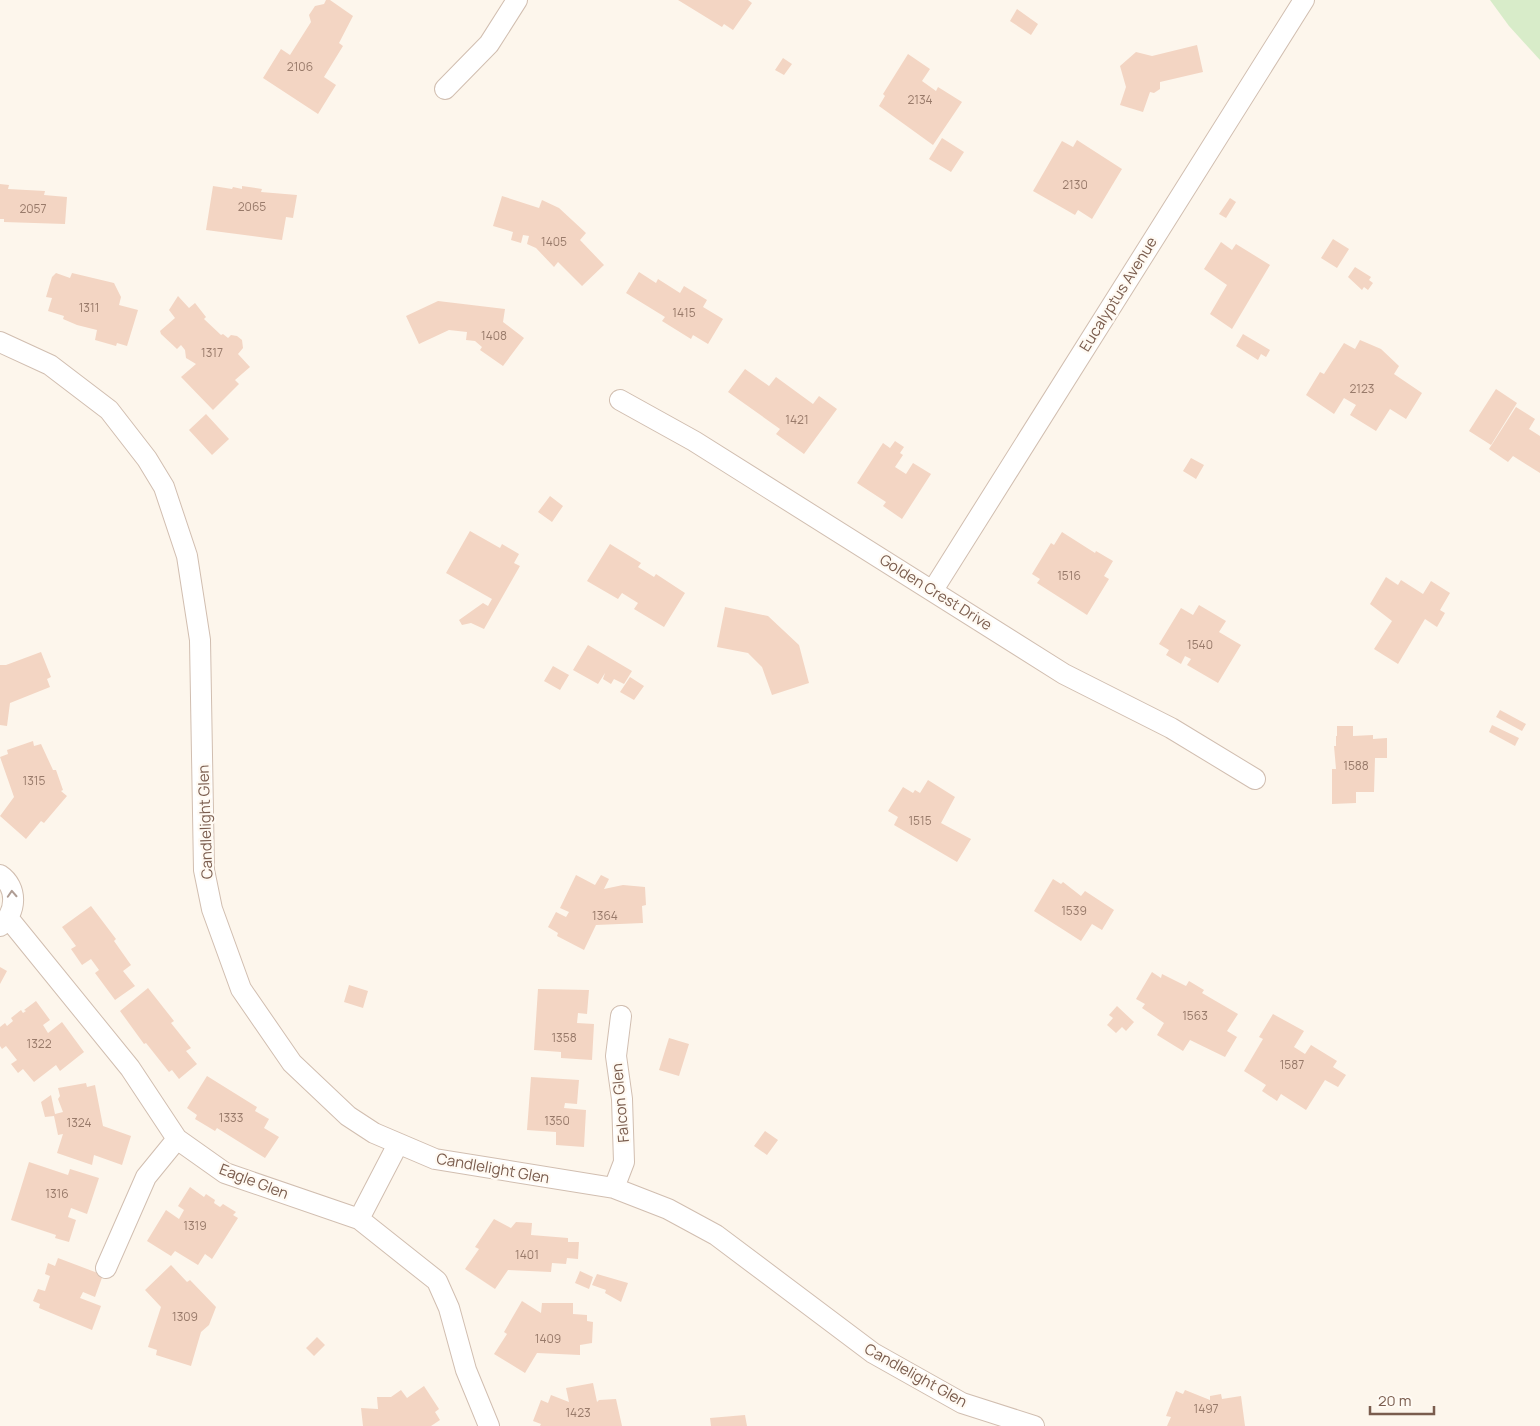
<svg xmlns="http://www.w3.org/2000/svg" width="1540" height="1426" font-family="Manrope,sans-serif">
	<rect width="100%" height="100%" fill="#fdf6ec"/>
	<!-- green -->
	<path fill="#d8ecc9" d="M1490,0h50v60l-31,-34z"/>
	<!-- building -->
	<path fill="#f3d5c3" d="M326,0h4l23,16 -14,27 4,3 -19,31 12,8 -18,29 -55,-36 18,-29 9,6 21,-33 -2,-7 6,-9 9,-2z
		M678,0h70l4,3 -19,27 -9,-6 -2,3z
		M1017,9l21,15 -7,11 -21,-14z
		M1197,45l6,27 -43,10v7l-6,4 -4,-1 -7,20 -23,-7 6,-18 -6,-21 16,-14 16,4z
		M908,54l22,15 -8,12 14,10 2,-4 24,15 -29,43 -54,-39 6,-10 -2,-2z
		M783,58l9,6 -8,11 -9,-5z
		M942,138l22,14 -13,20 -22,-13z
		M1077,140l45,29 -30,50 -14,-9 -3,5 -42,-24 29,-50 11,6z
		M0,184l9,1 -1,4 37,2 -1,4 23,2 -2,27 -61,-2v-3h-4z
		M213,186l19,3 1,-2 9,2v-3l20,3 -1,3 36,3 -4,23 -7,-1 -4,23 -76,-10z
		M502,196l37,12 3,-8 17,8 27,25 -6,7 24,25 -22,21 -24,-24 -4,5 -18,-19 -9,-4 2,-8 -6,-1 -2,8 -10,-3 2,-8 -20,-6z
		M1230,198l6,4 -10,16 -7,-4z
		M1333,239l16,10 -12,19 -16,-10z
		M1221,242l11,8 4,-6 34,21 -38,64 -22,-15 17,-29 -23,-16z
		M1355,267l16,10 -2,3 4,3 -5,7 -4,-3 -2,3 -14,-13z
		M639,272l17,11 2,-4 22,14 4,-7 23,14 -4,7 20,12 -15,25 -15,-9 -2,4 -29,-18 3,-4 -39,-24z
		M56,273l14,5 2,-5 42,10 7,14 -2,8 19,5 -11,36 -10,-3 -1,3 -21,-6 2,-10 -20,-5 -14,-6 1,-3 -16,-5 4,-13 -6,-1 6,-20z
		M178,296l11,12 6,-5 11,14 -2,2 17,16 2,-1 5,4 3,-3 6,1 5,4 1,8 -5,6 12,13 -15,13 4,4 -26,26 -32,-33 15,-13 -10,-6 -1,-8 -4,-5 -4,4 -16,-15 -1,-3 15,-13 -6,-8z
		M438,301l67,8 -2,13 21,16 -21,28 -23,-16 2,-3 -7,-6 -9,-1 1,-8 -18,-2 -30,14 -13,-28z
		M1243,334l27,16 -4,7 -5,-3 -3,6 -22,-14z
		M1360,340l21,9 18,17 -5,8 28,19 -16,26 -16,-10 -14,22 -26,-16 6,-10 -12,-7 -10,16 -28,-19 14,-23 4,2 20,-31 11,6z
		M745,369l24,17 7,-9 37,27 6,-8 18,13 -33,45 -28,-20 4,-5 -52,-37z
		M1496,389l21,14 -26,42 -22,-14z
		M1516,407l19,12 -6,10 11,7v37l-27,-17 -5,6 -19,-13z
		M206,414l23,25 -17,16 -23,-25z
		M895,441l9,6 -4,6 3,2 -8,12 11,7 7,-11 18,11 -29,45 -19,-13 3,-4 -29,-19 26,-40 7,5z
		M1191,458l13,7 -8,14 -13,-8z
		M550,496l13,10 -11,16 -14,-10z
		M470,531l30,17 2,-4 17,10 -5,9 6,3 -36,63 -13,-6 -9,2 -3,-5 24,-17 5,3 4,-7 -46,-26z
		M1062,532l33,21 1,-2 17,10 -9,15 5,3 -22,36 -50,-32 3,-4 -8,-5 19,-31 3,2z
		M610,544l31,19 -3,4 16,10 2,-3 29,19 -21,34 -30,-18 4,-6 -16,-10 -4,6 -31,-18z
		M1386,577l12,8 3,-5 22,14 8,-13 19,12 -10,17 5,3 -8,14 -12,-8 -27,45 -24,-15 18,-28 -22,-17z
		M1199,605l27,16 -7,11 22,13 -23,38 -31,-18 4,-6 -6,-3 -4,8 -15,-9 3,-5 -10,-6 22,-36 12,7z
		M725,607l43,9 31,29 10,38 -37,12 -10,-28 -14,-14 -31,-6z
		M588,645l44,26 -8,13 -10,-5 -3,5 -8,-5 2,-6 -7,11 -25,-14z
		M41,652l10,25 -4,2 3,8 -40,16 -3,23 -7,-1v-60h6z
		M553,666l16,9 -9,15 -16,-9z
		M630,677l14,9 -10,14 -14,-8z
		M1500,710l26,14 -4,7 -26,-14z
		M1492,725l27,13 -4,8 -26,-14z
		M1337,726h16v10l20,-1v4l14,-1v20h-12l-1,34h-18v11l-24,1v-35h4l-2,-23h2v-10h1z
		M33,741l1,5 7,-2 12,26h3l7,20 -2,1 6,5 -23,27 -3,-2 -15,18 -26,-23 14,-19 -14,-40 8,-3 -1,-4z
		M928,780l27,17 -14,26 30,16 -14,23 -63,-37 4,-8 -10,-6 15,-24 10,6 2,-3 5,3z
		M576,875l19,10 6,-10 8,4 -5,10 19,-4 22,2 1,18 -4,1 1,17 -47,2 -12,25 -27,-14 1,-3 -10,-6 8,-15 10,5 3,-5 -9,-4z
		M1053,879l8,5 2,-2 18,14 4,-5 29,19 -12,20 -10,-6 -11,17 -47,-30z
		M91,906l25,33 -2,2 17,24 -8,6 12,15 -20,14 -20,-27 4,-3 -8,-11 -9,6 -11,-16 5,-3 -14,-19z
		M0,967l7,4 -7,13z
		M1152,972l9,6 1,-4 24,12 3,-5 15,9 -2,3 36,21 -11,17 10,6 -12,20 -35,-17 -7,11 -26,-16 7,-12 -22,-15 3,-4 -9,-5z
		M349,985l19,6 -5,17 -19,-6z
		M148,988l26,33 -3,2 20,25 -5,3 11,13 -18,15 -7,-9 -3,2 -23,-29 -2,1 -24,-33z
		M538,989l51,1 -2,24 -9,-1 -1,10 17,1 -2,36 -31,-2v-6l-27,-2z
		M36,1001l14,19 -7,5 5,8 14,-11 22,30 -24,19 -4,-6 -22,17 -11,-13 -5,4 -7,-9 6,-4 -11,-14 -4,3 -2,-3v-19l5,-4 2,3 6,-5 -2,-3 10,-8 2,3 3,-2 -2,-1z
		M1117,1006l17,16 -8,9 -4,-4 -6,6 -9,-8 6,-7 -4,-3z
		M1273,1014l31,17 -10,16 11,7 6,-9 26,16 -4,6 13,8 -8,12 -13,-7 -19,30 -25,-16 -4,7 -15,-10 4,-6 -22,-14 19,-32 -4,-2z
		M669,1038l20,6 -10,32 -20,-6z
		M207,1076l50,31 -2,4 14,8 -5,9 15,9 -14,21 -48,-30 -2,3 -20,-12 2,-4 -10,-7z
		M531,1077l48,3 -2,24 -12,-1 -1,5 22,2 -2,37 -28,-2v-13l-29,-2z
		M86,1083l1,4 8,-2 8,41 28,10 -9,29 -28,-10 -2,10 -35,-12 6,-19 -5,1 -4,-19 -9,1 -4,-15 10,-7 4,19 8,-2 -5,-13 2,-3 -2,-8z
		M765,1131l13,9 -11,15 -13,-9z
		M29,1162l39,13 2,-6 29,9 -12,36 -16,-6 -3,9 8,3 -7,22 -14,-4 1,-3 -45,-15z
		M190,1187l14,10 2,-3 9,6 -1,3 6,4 3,-3 13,8 -3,3 5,3 -26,41 -7,-5 -7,11 -23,-14 -4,5 -24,-15 19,-31 13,9 5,-9 -6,-4z
		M494,1219l17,9 5,-6 16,1 -1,12 37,3v4h11l-1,17 -11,-1 -1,6 -14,-1 -1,9 -43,-2 -13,19 -30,-20 14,-20 -4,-2z
		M58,1258l45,17 -8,22 -12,-5 -3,6 21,8 -9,24 -53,-22 1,-4 -7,-3 5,-12 7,2 5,-15 -5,-2 3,-11 7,3z
		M171,1265l16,17 3,-2 26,27 -7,18 -8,7 -10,34 -35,-11 1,-5 -9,-3 13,-40 -16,-17z
		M580,1271l13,6 -4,12 -14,-6z
		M597,1274l31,9 -7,19 -16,-9 1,-3 -14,-5z
		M522,1301l19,12 1,-10h31v11l14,1v6l6,1 -1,21 -12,2v10l-43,-2 -12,20 -31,-19 13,-20 -3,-2z
		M317,1337l8,8 -11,11 -8,-8z
		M593,1383l4,19 2,-2 17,-1 6,27h-82l1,-2 -8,-3 8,-21 7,3 3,-8 18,7 -3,-14z
		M424,1386l15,23 -4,3 5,8 -9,6h-68l-2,-18 17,1 -1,-12h14l10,-7 6,8z
		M1185,1390l25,10v-4l11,-2 1,5 19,-3 4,30h-78l4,-9 -5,-1 10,-25 7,3z
		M745,1415l2,11h-36l-1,-8z"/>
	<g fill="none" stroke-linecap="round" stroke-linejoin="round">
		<defs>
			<path id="minor" d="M445,89l44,-45 28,-44
				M0,342l50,23 59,45 38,49 17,28 23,69 13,84 4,230 8,39 29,80 51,74 56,53 26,17 61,26 179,29 54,21 48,26 157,118 89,50 72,23
				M620,400l74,41 370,233 107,54 84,51
				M933,590l371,-590
				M0,875c18,12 17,38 0,51
				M9,919l121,149 47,71 48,34 134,46 78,62 12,27 17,62 23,56
				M614,1188l10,-26 -2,-63 -6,-43 5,-40
				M359,1219l39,-75
				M106,1268l40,-91 31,-38"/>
		</defs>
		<!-- minor casing -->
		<use href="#minor" stroke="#d1beb0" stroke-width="22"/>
		<!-- minor -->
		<use href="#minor" stroke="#fff" stroke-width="20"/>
	</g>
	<!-- one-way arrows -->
	<defs><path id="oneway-chevron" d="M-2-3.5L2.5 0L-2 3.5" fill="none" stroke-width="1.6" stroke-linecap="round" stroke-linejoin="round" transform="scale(1.25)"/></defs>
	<use stroke="#af9d94" href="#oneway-chevron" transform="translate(12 894) rotate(-93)"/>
	<g text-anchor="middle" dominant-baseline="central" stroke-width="4.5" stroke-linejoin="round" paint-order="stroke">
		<!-- number labels -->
		<g font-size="12" fill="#987a6a">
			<text x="300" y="66">2106</text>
			<text x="920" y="99">2134</text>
			<text x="1075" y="184">2130</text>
			<text x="252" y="206">2065</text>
			<text x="33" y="208">2057</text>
			<text x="554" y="241">1405</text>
			<text x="89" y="307">1311</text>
			<text x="684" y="312">1415</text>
			<text x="494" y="335">1408</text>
			<text x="212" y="352">1317</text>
			<text x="1362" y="388">2123</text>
			<text x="797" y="419">1421</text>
			<text x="1069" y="575">1516</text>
			<text x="1200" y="644">1540</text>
			<text x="1356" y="765">1588</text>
			<text x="34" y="780">1315</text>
			<text x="920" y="820">1515</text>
			<text x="1074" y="910">1539</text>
			<text x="605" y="915">1364</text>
			<text x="1195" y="1015">1563</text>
			<text x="564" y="1037">1358</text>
			<text x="39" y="1043">1322</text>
			<text x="1292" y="1064">1587</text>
			<text x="231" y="1117">1333</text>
			<text x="557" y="1120">1350</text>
			<text x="79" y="1122">1324</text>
			<text x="57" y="1193">1316</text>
			<text x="195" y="1225">1319</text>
			<text x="527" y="1254">1401</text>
			<text x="185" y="1316">1309</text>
			<text x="548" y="1338">1409</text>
			<text x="1206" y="1408">1497</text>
			<text x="578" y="1412">1423</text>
		</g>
		<!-- street labels -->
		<g font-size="15" fill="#7a5c4d" stroke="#fffaf3">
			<text transform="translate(1118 294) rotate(-58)">Eucalyptus Avenue</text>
			<text transform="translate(936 592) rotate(32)">Golden Crest Drive</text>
			<text transform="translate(205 822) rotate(-92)">Candlelight Glen</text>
			<text transform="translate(620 1103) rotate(-95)">Falcon Glen</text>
			<text transform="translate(493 1168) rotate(10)">Candlelight Glen</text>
			<text transform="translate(254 1181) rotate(21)">Eagle Glen</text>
			<text transform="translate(916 1375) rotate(29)">Candlelight Glen</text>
		</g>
	</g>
	<!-- scale -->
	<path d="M1370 1406v8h64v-8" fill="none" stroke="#7a5c4d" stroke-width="2.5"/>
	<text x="1378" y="1406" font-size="15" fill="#7a5c4d" stroke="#fffaf3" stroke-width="4" paint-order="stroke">20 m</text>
</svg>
